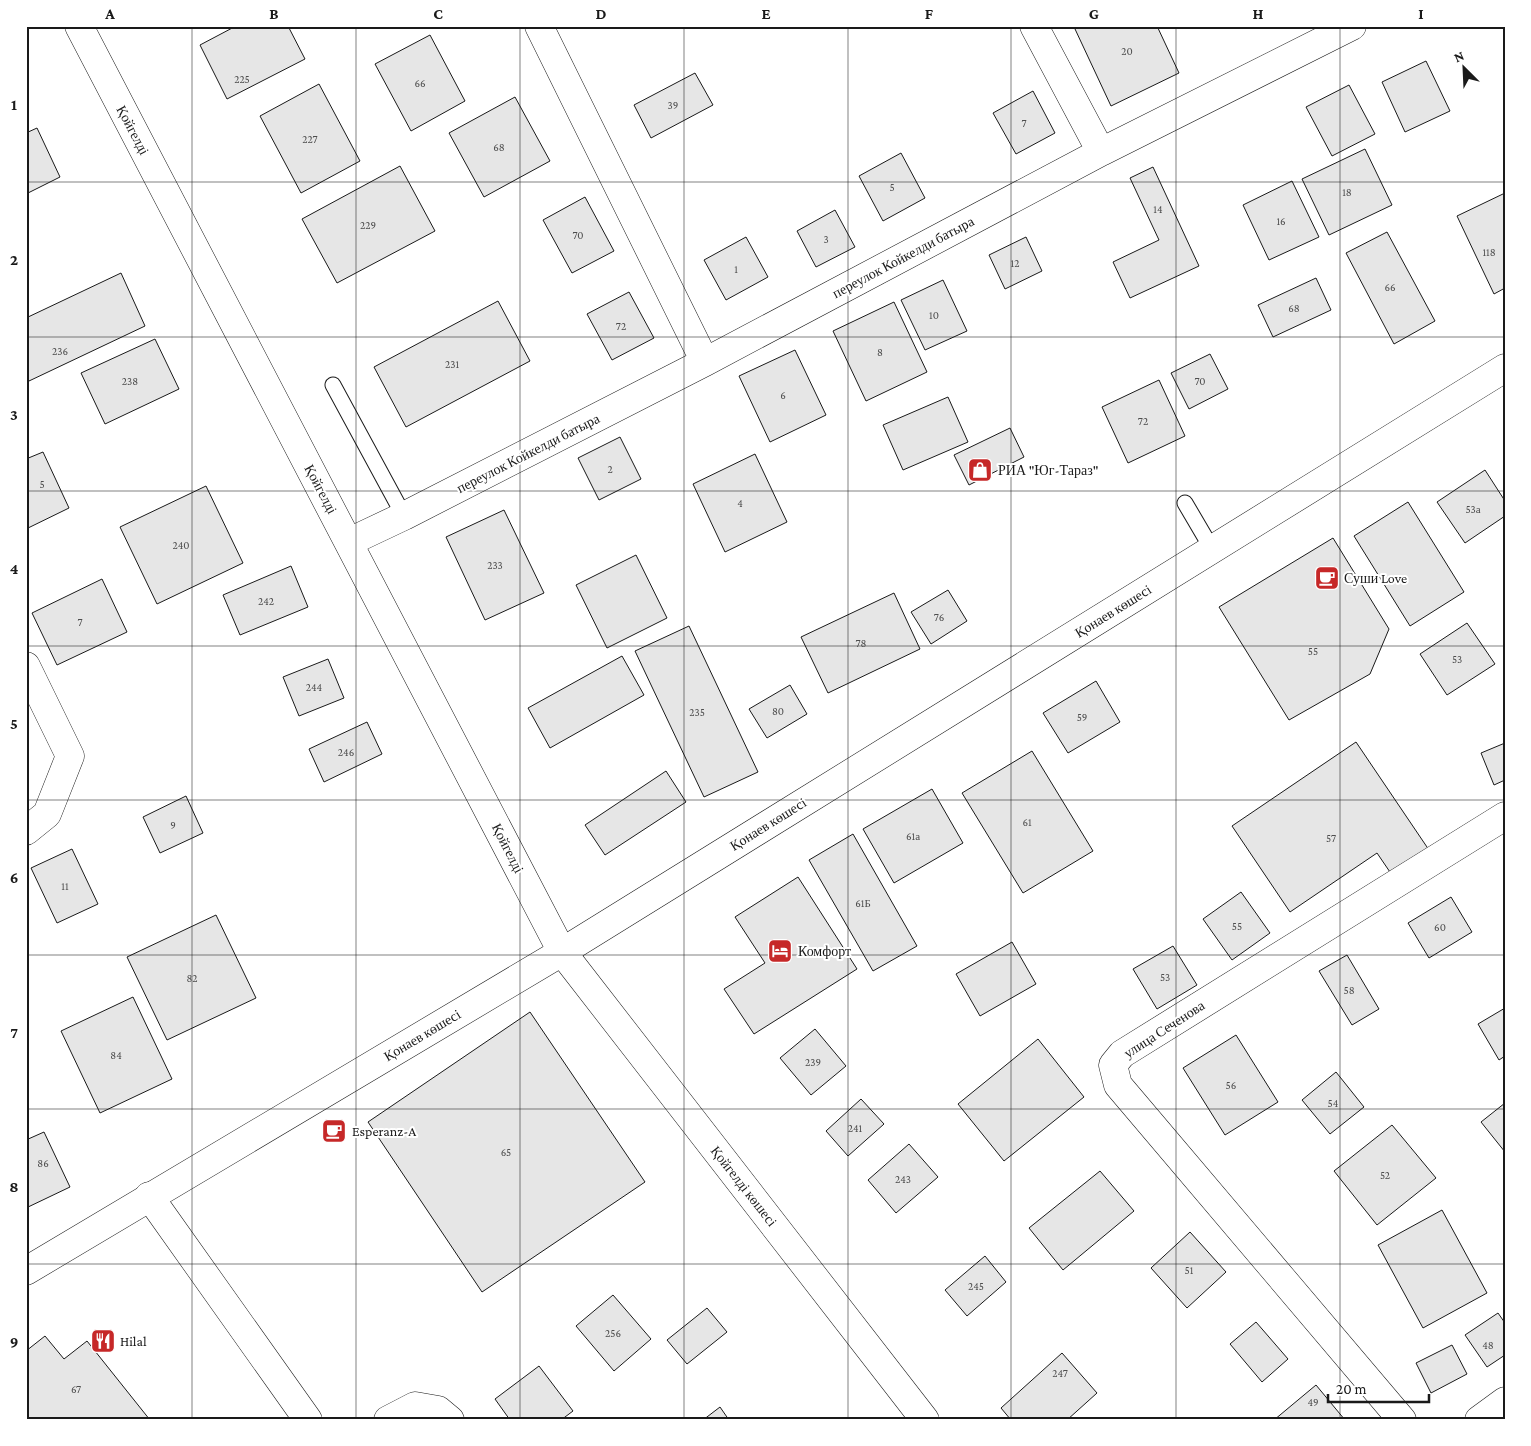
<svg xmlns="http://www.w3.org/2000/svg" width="1531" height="1446" font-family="'Crimson Pro',serif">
	<rect width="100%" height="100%" fill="#fff"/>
	<!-- building -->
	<path fill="#e6e6e6" stroke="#1a1a1a" d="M236,26h52l17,33 -78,40 -27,-54z
		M1081,26h76l22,47 -68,33 -36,-77z
		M430,35l35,66 -54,30 -36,-67z
		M1426,61l24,50 -45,21 -23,-50z
		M695,73l18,32 -62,33 -17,-33z
		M319,84l41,77 -59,32 -41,-77z
		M1349,85l26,49 -43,22 -26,-49z
		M1033,91l22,42 -39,21 -23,-41z
		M515,97l35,64 -66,36 -35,-64z
		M37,128l23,49 -34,17v-61z
		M1365,149l27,56 -63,30 -27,-56z
		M901,153l24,45 -42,23 -24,-45z
		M400,166l35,65 -98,52 -35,-64z
		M1153,167l46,99 -69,32 -17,-36 46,-22 -29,-62z
		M1292,181l27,56 -50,23 -26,-55z
		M1505,193v95l-11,6 -37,-78z
		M585,197l29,54 -42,22 -29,-53z
		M835,210l20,37 -39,20 -19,-36z
		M1387,232l48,89 -41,23 -48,-91z
		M746,237l22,40 -42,23 -22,-40z
		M1026,237l16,34 -37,18 -16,-34z
		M121,273l24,53 -116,55 -3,-6v-57z
		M1316,278l15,32 -58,27 -15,-32z
		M943,280l24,51 -42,19 -24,-50z
		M629,292l25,46 -42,22 -25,-46z
		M498,301l32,60 -124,66 -32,-60z
		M894,302l33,70 -61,29 -33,-70z
		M155,339l24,50 -74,35 -24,-51z
		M795,350l31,65 -56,27 -31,-66z
		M1210,354l18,35 -39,20 -18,-36z
		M1159,380l26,56 -57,27 -26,-56z
		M948,397l20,45 -65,28 -20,-45z
		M1010,428l14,29 -55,28 -15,-30z
		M620,437l21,42 -42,21 -21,-42z
		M43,452l26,56 -43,21v-70z
		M755,454l32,68 -62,30 -32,-68z
		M1485,470l20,31v15l-40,27 -28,-41z
		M206,486l37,77 -86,41 -37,-77z
		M1408,502l56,90 -54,34 -56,-90z
		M504,510l40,83 -59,27 -39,-83z
		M1333,538l56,91 -19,45 -81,46 -70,-113z
		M636,555l31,63 -60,30 -31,-63z
		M291,566l17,41 -68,28 -17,-40z
		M102,579l25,53 -70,33 -25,-52z
		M948,590l19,31 -36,23 -20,-32z
		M894,593l26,56 -92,44 -27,-56z
		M1467,623l28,41 -48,31 -27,-41z
		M689,626l69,146 -54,25 -69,-146z
		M622,656l22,39 -94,53 -22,-40z
		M328,659l16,39 -45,18 -16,-39z
		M1096,681l24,41 -52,31 -25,-40z
		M790,685l17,29 -40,24 -18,-29z
		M367,722l15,32 -58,28 -15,-33z
		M1356,742l73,108 -37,25 -15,-22 -87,59 -58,-86z
		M1505,743v37l-11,5 -13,-32z
		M1032,751l61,100 -70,42 -61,-100z
		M666,771l20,31 -81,53 -20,-30z
		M932,789l31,54 -69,40 -31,-54z
		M186,796l17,37 -43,20 -17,-36z
		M853,834l64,112 -44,25 -64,-111z
		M72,849l26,55 -41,19 -26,-55z
		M798,877l59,92 -103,65 -30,-45 41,-26 -30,-46z
		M1241,892l29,41 -38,27 -29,-41z
		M1451,897l21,35 -43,26 -21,-35z
		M216,915l40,83 -89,42 -40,-83z
		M1012,942l24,42 -56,32 -24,-42z
		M1173,946l24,39 -40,24 -24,-40z
		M1347,955l32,54 -27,16 -33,-54z
		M133,997l39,82 -72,34 -39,-82z
		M1505,1008v48l-6,4 -21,-36z
		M530,1012l115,170 -163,110 -114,-170z
		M815,1029l31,37 -35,29 -31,-37z
		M1236,1035l42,67 -53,33 -42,-67z
		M1038,1039l46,58 -80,64 -46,-57z
		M1336,1072l28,35 -34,27 -28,-34z
		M861,1099l23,25 -36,32 -22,-25z
		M1505,1103v49l-24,-30z
		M1392,1125l44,53 -59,47 -43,-54z
		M44,1132l26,55 -44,21v-68z
		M909,1144l29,33 -42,36 -28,-33z
		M1100,1171l34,40 -71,59 -34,-42z
		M1442,1210l45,83 -64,35 -45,-83z
		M1190,1232l36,40 -39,36 -36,-40z
		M985,1256l21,26 -39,34 -22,-26z
		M613,1295l38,44 -37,32 -38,-45z
		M707,1308l20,24 -40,32 -20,-24z
		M1498,1313l7,10v32l-18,12 -22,-32z
		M1256,1322l32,37 -26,23 -32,-38z
		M45,1336l19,23 23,-18 63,79h-124v-69z
		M1452,1345l15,29 -36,19 -15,-30z
		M1062,1353l35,40 -30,27h-56l-10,-12z
		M539,1366l34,45 -12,9h-51l-15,-21z
		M1316,1385l29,35h-71z
		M720,1407l9,13h-26z"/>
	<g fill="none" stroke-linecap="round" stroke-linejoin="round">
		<defs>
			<path id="service" d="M333,385l71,131
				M1185,503l27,46"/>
			<path id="minor" d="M539,26l166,336
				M1034,26l67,126
				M349,542l55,-26 301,-154 396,-210 251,-126
				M26,666l44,90 -23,58 -21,17
				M562,952l363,468
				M149,1196l159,224
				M388,1420l27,-14 23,4 12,10
				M1402,1420l-284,-335 -5,-20 9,-11 383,-238
				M1479,1420l26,-19"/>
			<path id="tertiary" d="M79,26l483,926"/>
			<path id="secondary" d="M26,1271l536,-319 943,-584"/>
		</defs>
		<!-- service casing -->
		<use href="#service" stroke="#1a1a1a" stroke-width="17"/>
		<!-- minor casing -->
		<use href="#minor" stroke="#1a1a1a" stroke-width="29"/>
		<!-- tertiary casing -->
		<use href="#tertiary" stroke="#1a1a1a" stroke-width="29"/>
		<!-- secondary casing -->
		<use href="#secondary" stroke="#1a1a1a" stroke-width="29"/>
		<!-- service -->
		<use href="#service" stroke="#fff" stroke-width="15"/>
		<!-- minor -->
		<use href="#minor" stroke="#fff" stroke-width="28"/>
		<!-- tertiary -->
		<use href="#tertiary" stroke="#fff" stroke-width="28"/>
		<!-- secondary -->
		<use href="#secondary" stroke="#fff" stroke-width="28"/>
	</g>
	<!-- grid -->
	<path fill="none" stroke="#1a1a1a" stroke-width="1" stroke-opacity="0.55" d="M192,26v1394M356,26v1394M520,26v1394M684,26v1394M848,26v1394M1011,26v1394M1176,26v1394M1340,26v1394M26,182h1479M26,337h1479M26,491h1479M26,646h1479M26,800h1479M26,955h1479M26,1109h1479M26,1264h1479"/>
	<!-- icons -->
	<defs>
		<symbol id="shop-square" viewBox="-11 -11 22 22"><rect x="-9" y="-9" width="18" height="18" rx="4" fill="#c62828" stroke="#fff"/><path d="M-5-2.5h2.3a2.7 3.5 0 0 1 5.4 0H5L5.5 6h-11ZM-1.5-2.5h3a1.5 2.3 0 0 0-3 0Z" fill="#fff"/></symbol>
		<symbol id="cafe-square" viewBox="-11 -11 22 22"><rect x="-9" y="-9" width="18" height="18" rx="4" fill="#c62828" stroke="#fff"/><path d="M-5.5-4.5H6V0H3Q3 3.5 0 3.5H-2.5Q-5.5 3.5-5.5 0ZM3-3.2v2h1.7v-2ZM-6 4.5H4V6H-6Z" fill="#fff"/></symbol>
		<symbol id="hotel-square" viewBox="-11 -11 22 22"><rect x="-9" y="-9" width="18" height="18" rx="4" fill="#c62828" stroke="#fff"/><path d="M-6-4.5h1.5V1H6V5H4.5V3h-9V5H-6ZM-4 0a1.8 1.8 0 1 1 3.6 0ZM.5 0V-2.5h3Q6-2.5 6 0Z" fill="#fff"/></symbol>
		<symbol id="restaurant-square" viewBox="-11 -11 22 22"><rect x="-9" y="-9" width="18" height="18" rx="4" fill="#c62828" stroke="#fff"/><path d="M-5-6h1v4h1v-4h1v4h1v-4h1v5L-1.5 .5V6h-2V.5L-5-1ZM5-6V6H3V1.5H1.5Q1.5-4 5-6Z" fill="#fff"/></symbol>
	</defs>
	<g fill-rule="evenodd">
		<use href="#shop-square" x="966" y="456" width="28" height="28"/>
		<use href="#cafe-square" x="1313" y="564" width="28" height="28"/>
		<use href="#hotel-square" x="766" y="937" width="28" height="28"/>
		<use href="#cafe-square" x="320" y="1117" width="28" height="28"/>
		<use href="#restaurant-square" x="89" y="1327" width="28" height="28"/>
	</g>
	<g text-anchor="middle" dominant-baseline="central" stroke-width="4" stroke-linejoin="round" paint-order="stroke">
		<!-- number labels -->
		<g font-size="11" fill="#4d4d4d">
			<text x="1127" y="51">20</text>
			<text x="242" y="79">225</text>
			<text x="420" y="83">66</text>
			<text x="673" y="105">39</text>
			<text x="1024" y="123">7</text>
			<text x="310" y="139">227</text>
			<text x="499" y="147">68</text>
			<text x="892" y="187">5</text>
			<text x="1347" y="192">18</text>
			<text x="1158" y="209">14</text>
			<text x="1281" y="221">16</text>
			<text x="368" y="225">229</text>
			<text x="578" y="235">70</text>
			<text x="826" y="239">3</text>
			<text x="1489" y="252">118</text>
			<text x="1015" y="263">12</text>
			<text x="736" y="269">1</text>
			<text x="1390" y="287">66</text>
			<text x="1294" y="308">68</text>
			<text x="934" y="315">10</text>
			<text x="621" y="326">72</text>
			<text x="60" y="351">236</text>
			<text x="880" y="352">8</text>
			<text x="452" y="364">231</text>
			<text x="130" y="381">238</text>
			<text x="1200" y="381">70</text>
			<text x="783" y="395">6</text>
			<text x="1143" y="421">72</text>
			<text x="610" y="469">2</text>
			<text x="42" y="484">5</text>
			<text x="740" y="503">4</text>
			<text x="1473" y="509">53а</text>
			<text x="181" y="545">240</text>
			<text x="495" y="565">233</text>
			<text x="266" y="601">242</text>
			<text x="939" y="617">76</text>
			<text x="80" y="622">7</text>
			<text x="861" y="643">78</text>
			<text x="1313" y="651">55</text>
			<text x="1457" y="659">53</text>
			<text x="314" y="687">244</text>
			<text x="778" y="711">80</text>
			<text x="697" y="712">235</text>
			<text x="1082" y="717">59</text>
			<text x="346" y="752">246</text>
			<text x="1027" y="822">61</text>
			<text x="173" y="825">9</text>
			<text x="913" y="836">61а</text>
			<text x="1331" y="838">57</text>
			<text x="65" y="886">11</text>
			<text x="863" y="903">61Б</text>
			<text x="1237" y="926">55</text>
			<text x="1440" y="927">60</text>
			<text x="1165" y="977">53</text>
			<text x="192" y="978">82</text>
			<text x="1349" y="990">58</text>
			<text x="116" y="1055">84</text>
			<text x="813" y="1062">239</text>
			<text x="1231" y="1085">56</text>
			<text x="1333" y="1103">54</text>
			<text x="855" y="1128">241</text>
			<text x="506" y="1152">65</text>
			<text x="43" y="1163">86</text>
			<text x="1385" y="1175">52</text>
			<text x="903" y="1179">243</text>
			<text x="1189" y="1270">51</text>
			<text x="976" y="1286">245</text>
			<text x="613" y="1333">256</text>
			<text x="1488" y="1345">48</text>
			<text x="1060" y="1373">247</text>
			<text x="76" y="1389">67</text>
			<text x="1313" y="1402">49</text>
		</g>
		<!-- street labels -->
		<g font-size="14" fill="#1a1a1a" stroke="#fff">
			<text transform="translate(133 130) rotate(62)">Қойгелді</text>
			<text transform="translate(903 257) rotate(-28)">переулок Койкелди батыра</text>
			<text transform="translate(528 453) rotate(-27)">переулок Койкелди батыра</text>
			<text transform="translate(321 489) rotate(62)">Қойгелді</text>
			<text transform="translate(1113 611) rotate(-32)">Қонаев көшесі</text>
			<text transform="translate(768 824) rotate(-32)">Қонаев көшесі</text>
			<text transform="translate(508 848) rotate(63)">Қойгелді</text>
			<text transform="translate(1164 1029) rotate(-33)">улица Сеченова</text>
			<text transform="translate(422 1035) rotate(-31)">Қонаев көшесі</text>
			<text transform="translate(744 1186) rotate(52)">Қойгелді көшесі</text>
		</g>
		<!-- poi labels -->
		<g font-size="14" fill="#1a1a1a" stroke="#fff" text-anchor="start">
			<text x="998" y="470">РИА "Юг-Тараз"</text>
			<text x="1344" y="578">Суши Love</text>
			<text x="798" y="951">Комфорт</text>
			<text x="352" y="1131">Esperanz-A</text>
			<text x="120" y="1341">Hilal</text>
		</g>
	</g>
	<!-- border -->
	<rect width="1531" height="1446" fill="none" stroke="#ffffff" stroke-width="55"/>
	<!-- north arrow -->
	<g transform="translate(1464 68) rotate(336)" stroke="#ffffff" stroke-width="4" paint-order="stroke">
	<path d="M0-4L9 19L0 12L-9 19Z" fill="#1a1a1a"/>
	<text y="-8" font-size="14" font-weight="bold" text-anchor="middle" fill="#1a1a1a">N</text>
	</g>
	<!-- scale -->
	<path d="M1328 1394v8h101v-8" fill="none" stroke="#1a1a1a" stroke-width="2.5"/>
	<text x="1336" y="1394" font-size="15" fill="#1a1a1a" stroke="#ffffff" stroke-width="4" paint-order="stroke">20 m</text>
	<rect x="28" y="28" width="1476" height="1390" fill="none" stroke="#1a1a1a" stroke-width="2"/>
	<g font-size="16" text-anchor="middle" font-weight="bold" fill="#1a1a1a">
		<text x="110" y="19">A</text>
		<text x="274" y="19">B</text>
		<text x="438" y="19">C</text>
		<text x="601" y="19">D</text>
		<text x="766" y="19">E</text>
		<text x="929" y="19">F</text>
		<text x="1094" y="19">G</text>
		<text x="1258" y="19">H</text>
		<text x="1421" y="19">I</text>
		<text x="14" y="110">1</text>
		<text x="14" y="265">2</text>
		<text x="14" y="420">3</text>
		<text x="14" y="574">4</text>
		<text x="14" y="729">5</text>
		<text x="14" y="883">6</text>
		<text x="14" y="1038">7</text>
		<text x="14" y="1192">8</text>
		<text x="14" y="1347">9</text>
	</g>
</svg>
